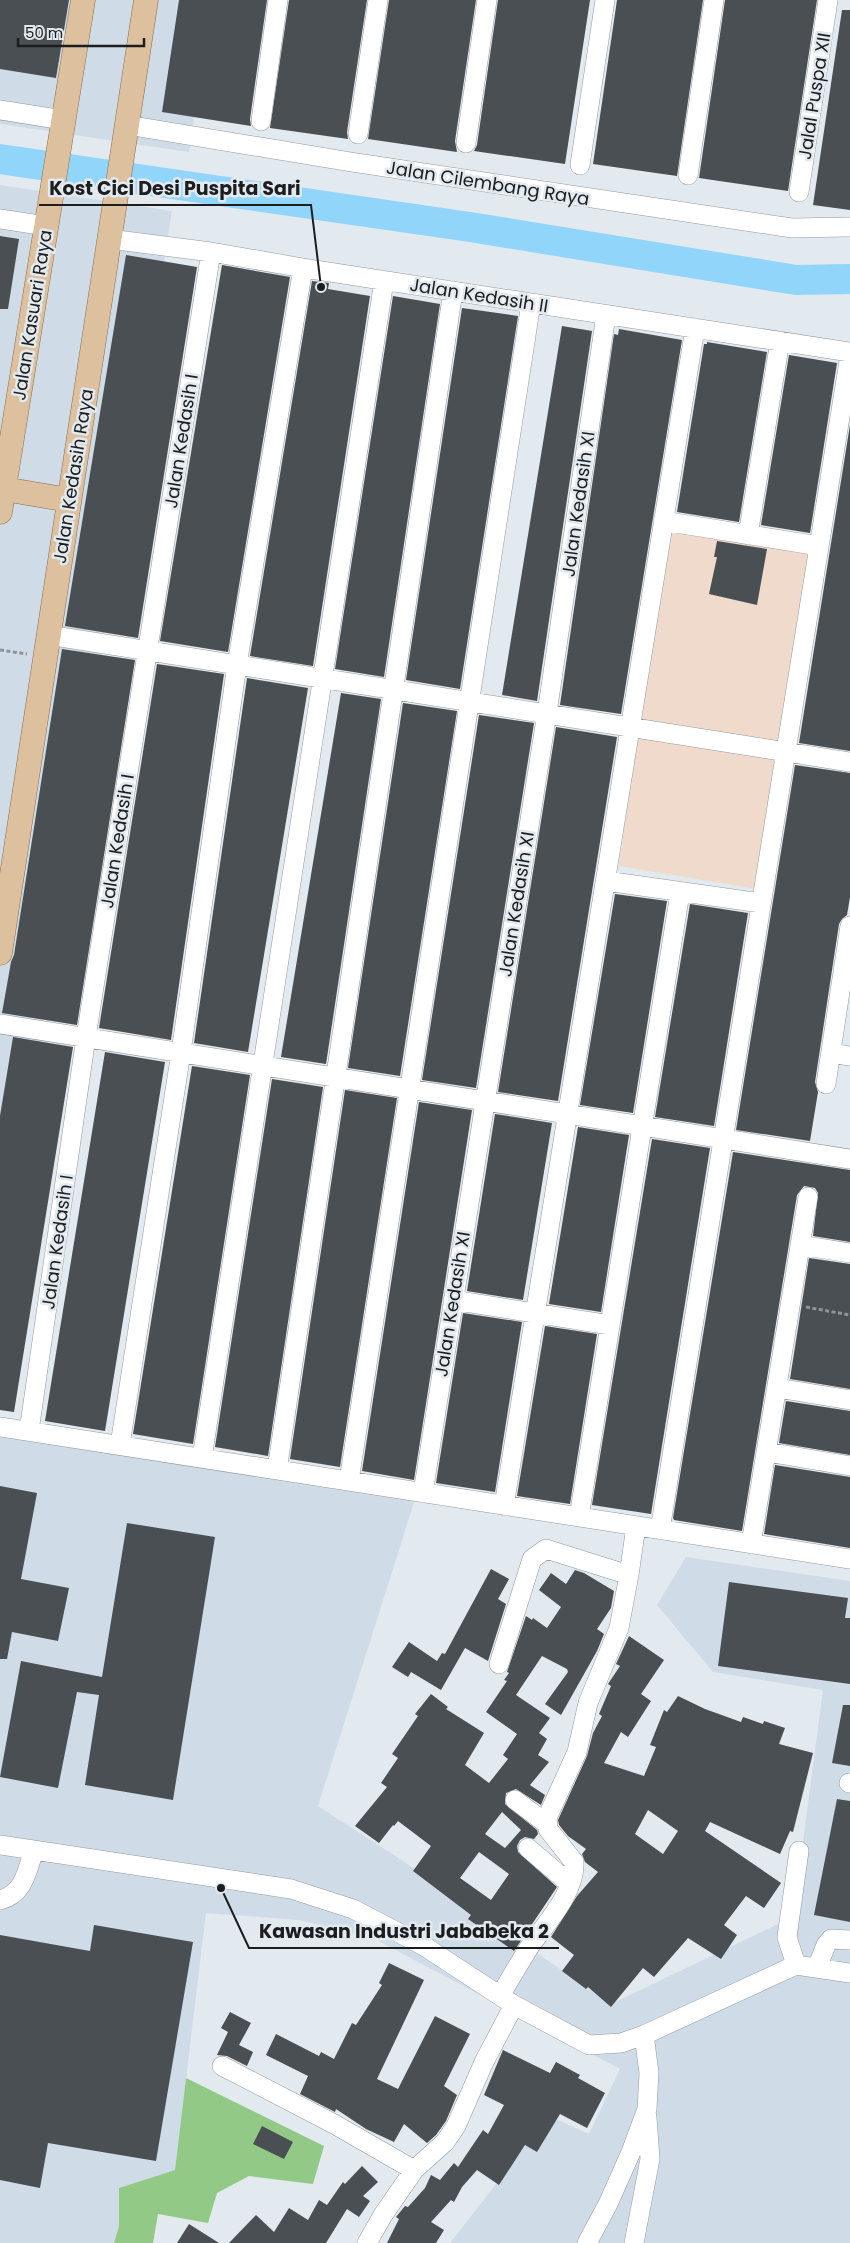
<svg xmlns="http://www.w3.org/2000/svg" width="850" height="2243" font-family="Poppins,sans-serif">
	<rect width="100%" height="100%" fill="#e2e9ef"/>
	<!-- built -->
	<path fill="#cfdce7" d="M2,0h210l-23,152 -189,-28v-108z
		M0,185l172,26 -172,1076z
		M0,1434l417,59 -99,313 88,57 205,141 182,-87 30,-227 -110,-18 -56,-67 29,-48 164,24v662h-400l99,-127 40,18 31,-65 -247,-131 -74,-18 -93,-7 -31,257 -56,18v38l-5,17h-114z"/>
	<!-- education -->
	<path fill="#efdacc" d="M666,526l149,24 -58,339 -138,-23z"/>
	<!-- green -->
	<path fill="#93c987" d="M186,2078l138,68 -11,38 -64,-8 -32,17 -9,30 -50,-9 -5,29h-39l5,-17v-38l56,-18z"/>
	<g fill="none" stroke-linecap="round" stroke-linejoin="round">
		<!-- river -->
		<path stroke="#91d5fb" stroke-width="30" d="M0,159l470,68 326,53 54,-1"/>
	</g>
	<!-- building -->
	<path fill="#494f53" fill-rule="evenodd" d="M0,0h69l-13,78 -56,-9z
		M179,0h88l-17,119 1,7 -89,-14z
		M289,0h78l-20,132 1,7 -78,-11z
		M389,0h87l-21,141 2,11 -89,-13z
		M498,0h92l-25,164 -91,-13 3,-6z
		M617,0h86l-26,176 -84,-12z
		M725,0h92l-29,191 -89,-13z
		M842,10h8v200l-37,-5z
		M0,236l19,3 -11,70h-8z
		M126,255l71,12 -59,371 -73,-12z
		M222,265l68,12 -62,375 -68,-11z
		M312,281l17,2 -1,6 42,7 -57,370 -63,-10z
		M393,296l47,8 -56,373 -49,-8z
		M462,308l56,8 -58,373 -54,-9z
		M562,326l30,5 -55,370 -35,-6z
		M619,329l63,11 -61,374 -61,-9 54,-371 4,1z
		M707,342l60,10 -28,170 -62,-10 27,-168h3z
		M789,355l48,8 -27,170 -49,-8z
		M850,425v326l-51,-8z
		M717,541l50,8 -10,56 -48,-11 8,-37h-3z
		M62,649l73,11 -58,365 -75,-12 9,-51 3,-7z
		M157,664l67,10 -53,366 -72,-12z
		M247,678l61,10 -60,364 -54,-9z
		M341,693l40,6 -55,365 -45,-7z
		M403,703l54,8 -57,365 -52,-8z
		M479,715l55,8 -58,365 -54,-8z
		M556,727l61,10 -59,364 -60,-9z
		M795,765l55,8v124l-3,18 -5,4 -3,5 -24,158 3,10 -8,49 -74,-11z
		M615,894l52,7 -34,212 -53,-8z
		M690,904l58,9 -34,213 -59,-9z
		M13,1037l60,10 -59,365 -14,-2v-294z
		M105,1052l60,10 -60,369 -60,-10z
		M192,1066l58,9 -57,369 -60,-10z
		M272,1079l51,8 -55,369 -53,-9z
		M345,1090l52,8 -57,369 -50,-8z
		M419,1102l53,8 -58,370 -52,-9z
		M495,1114l57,9 -29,177 -56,-9z
		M578,1127l51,8 -28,177 -52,-8z
		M652,1139l58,9 -59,366 -59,-9z
		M733,1152l117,18v72l-37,-6 5,-43 -3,-5 -11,-2 -7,9 -55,336 -68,-11 -1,-2z
		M809,1258l41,6v125l-60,-10z
		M463,1313l59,9 -27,170 -59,-9z
		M545,1326l52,8 -27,170 -53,-8z
		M786,1401l64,10v44l-71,-12z
		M775,1465l75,12v71l-86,-14z
		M0,1486l37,7 -16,86 48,9 -11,53 -46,-9 -5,27h-7z
		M127,1523l88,14 -42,263 -88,-15 14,-90 -22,-3 -19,96 -58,-11 21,-116 81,16z
		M491,1569l18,10 -11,20 8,5 -18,57 -23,-13 -24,42 -30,-18 -3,5 -16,-10 17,-25 28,19 5,-8 3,1z
		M575,1570l9,3 30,18 -3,17 -14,21 7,5 -7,17 -36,64 -16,-11 23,-32 -1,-3 -25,-13 -26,39 34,23 -11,15 8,6 -9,16 11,7 -19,23 15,10 -4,10 -25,-16 -10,4 -1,11 32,26 1,4 -4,5 -9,-2 -5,3 -3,6 1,6 39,35 -43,64 -46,-32 3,-4 -58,-44 18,-25 -33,-25 -4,5 -1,-1 -14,18 -24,-17 32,-39 -6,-4 17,-25 -6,-4 26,-38 -3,-2 16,-20 17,13 -2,2 38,24 -19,32 24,18 19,-24 -5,-4 14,-21 -31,-22 21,-31 -3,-1 5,-7 -2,-1 19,-56 6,4 1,-2 14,10 14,-21 -22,-17 12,-17 15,11zM502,1812l19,18 -16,18 -20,-14zM479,1852l30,22 -18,26 -31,-22z
		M729,1582l119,16 -3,20h5v66l-132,-18z
		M629,1636l35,24 -23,34 10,7 -23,36 -7,-5 -17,31 40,13 12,-29 -6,-2 14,-35 3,2 11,-16 27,13 36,13 2,-5 20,7 1,-3 21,7 -6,16 34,9 -20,79 -3,-1 -10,23 -70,-32 -5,9 76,52 -17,25 -18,-12 -22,29 13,10 -16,24 -33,-21 -34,39 -11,-9 -32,39 -23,-20 -2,2 -24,-18 12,-16 -23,-18 26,-41 21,-24 -13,-10 -3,-8 4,-5 -18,-13 -9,-11 -1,-5 29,-64 6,-23 8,-15 1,-2 -3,-2 12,-28 -3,-2 12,-18 -4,-2zM648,1810l30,21 -15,23 -28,-20z
		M843,1705h7v61l-18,-3z
		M837,1799l13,2v121l-36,-7z
		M94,1925l99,17 -37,219 -108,-18 -8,45 -40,-8v-245l90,16z
		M389,1963l35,17 -47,99 21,10 37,-73 35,18 -26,52 13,9 -11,26 -10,14 -9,8 -23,-19 -10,18 -28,-13 -30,-20 -1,3 -35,-18 8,-18 -42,-21 10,-21 43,22 2,-4 13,7 18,-36 4,2 26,-40 -3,-2z
		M230,2012l21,11 -12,22 14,7 -6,14 -20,-10 -10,-1 11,-23 -7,-4z
		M503,2050l47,23 6,-11 24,13 -2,3 27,15 -18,35 -27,-14 -23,38 -12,-7 -26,40 -22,-15 -15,17 -8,15 -3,-2 -20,22 13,8 -8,13h-49l12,-24 -3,-2 9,-11 3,1 17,-19 6,-13 9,5 14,-17 4,4 25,-37 5,4 16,-29 -20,-10z
		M262,2126l31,16 -9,17 -31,-15z
		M362,2166l16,16 -15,14 7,5 -11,16 -12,-8 -21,34h-97l27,-28 18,17 15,-24 19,12 11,-20 8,5 16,-23 2,2z
		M189,2224l30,19h-42z"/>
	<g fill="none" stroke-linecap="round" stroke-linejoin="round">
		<defs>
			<path id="minor" d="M0,110l63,10
				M261,121l17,-121
				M127,125l224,37 441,66 58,-1
				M358,134l20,-134
				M466,143l21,-143
				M580,165l25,-165
				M688,175l26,-175
				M799,192l29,-192
				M0,219l46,7
				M109,239l102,13 92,16 547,84
				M663,521l156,25
				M748,535l32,-194
				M48,635l802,127
				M606,881l155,22
				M0,1024l850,135
				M831,1053l19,3
				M826,1084l24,-158
				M800,1245l50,8
				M453,1300l157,25
				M777,1388l73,12
				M0,1427l850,132
				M29,1431l57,-394 125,-785
				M120,1445l61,-393 56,-387 66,-397
				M767,1452l83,14
				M202,1458l182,-1177
				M277,1470l176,-1179
				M349,1481l182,-1178
				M423,1493l124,-780 59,-398
				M504,1506l191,-1178
				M579,1517l101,-624
				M660,1530l190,-1175
				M751,1544l57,-347
				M499,1664l33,-105 14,-10 83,26
				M849,1783h1
				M515,1800l32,24
				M0,1845l291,44 62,20 71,37 90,59 75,40 32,-2 23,-8 152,-70 54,8
				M528,1848l42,36
				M0,1900c24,-6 27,-29 34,-50
				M796,1965l-9,-28 12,-86
				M817,1968l9,-23 5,-6 19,1
				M500,1996c10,-17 20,-34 30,-50 16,-22 46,-55 44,-84l-26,-33 -1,-11 30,-66 11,-49 31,-75 10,-53 7,-49
				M222,2066l112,58 80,46
				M367,2243l16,-28 31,-45 31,-28 11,-16 28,-64 30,-57
				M587,2243l21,-39 23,-52 16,-43 2,-36 -5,-38
				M634,2243l16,-84 -3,-42"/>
			<path id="major" d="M4,489l65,11
				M0,512l83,-512
				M0,953l146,-953"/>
		</defs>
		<!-- minor casing -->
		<use href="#minor" stroke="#939a9f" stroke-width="20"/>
		<!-- major casing -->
		<use href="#major" stroke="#8b6c48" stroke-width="25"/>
		<!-- path -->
		<path stroke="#8f9498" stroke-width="3" stroke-dasharray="4 2.5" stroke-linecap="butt" d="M0,650l27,4
			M806,1307l44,8"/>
		<!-- minor -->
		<use href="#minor" stroke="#fff" stroke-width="19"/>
		<!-- major -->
		<use href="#major" stroke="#ddc09e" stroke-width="24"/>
	</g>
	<g text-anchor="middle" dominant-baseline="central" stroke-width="5" stroke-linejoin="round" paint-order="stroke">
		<!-- street labels -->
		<g font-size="18" fill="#1b1d1f" stroke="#e2e9ef">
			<text transform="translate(814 96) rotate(-81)">Jalal Puspa XII</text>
			<text transform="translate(488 183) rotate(9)">Jalan Cilembang Raya</text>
			<text transform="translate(479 295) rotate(9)">Jalan Kedasih II</text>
			<text transform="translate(32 315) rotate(-81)">Jalan Kasuari Raya</text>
			<text transform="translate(181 441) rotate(-81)">Jalan Kedasih I</text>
			<text transform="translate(73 476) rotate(-81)">Jalan Kedasih Raya</text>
			<text transform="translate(578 504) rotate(-82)">Jalan Kedasih XI</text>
			<text transform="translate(117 841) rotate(-81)">Jalan Kedasih I</text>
			<text transform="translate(516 904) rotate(-81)">Jalan Kedasih XI</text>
			<text transform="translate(57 1242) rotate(-82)">Jalan Kedasih I</text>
			<text transform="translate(452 1304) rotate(-81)">Jalan Kedasih XI</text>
		</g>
	</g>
	<!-- callouts -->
	<path fill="none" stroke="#1b1d1f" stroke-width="2" d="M321 287L311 205H39M221 1888L249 1948H559"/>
	<g fill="#1b1d1f" stroke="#e2e9ef" stroke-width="2">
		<circle cx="321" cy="287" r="5"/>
		<circle cx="221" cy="1888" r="5"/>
	</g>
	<g font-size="19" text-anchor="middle" font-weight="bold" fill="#1b1d1f" stroke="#e2e9ef" stroke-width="5" stroke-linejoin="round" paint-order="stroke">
		<text x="175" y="195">Kost Cici Desi Puspita Sari</text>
		<text x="404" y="1938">Kawasan Industri Jababeka 2</text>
	</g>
	<!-- scale -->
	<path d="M18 38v8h126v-8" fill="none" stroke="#1b1d1f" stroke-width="2.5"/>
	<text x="25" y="38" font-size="15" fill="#1b1d1f" stroke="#e2e9ef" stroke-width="4" paint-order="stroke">50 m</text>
</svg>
